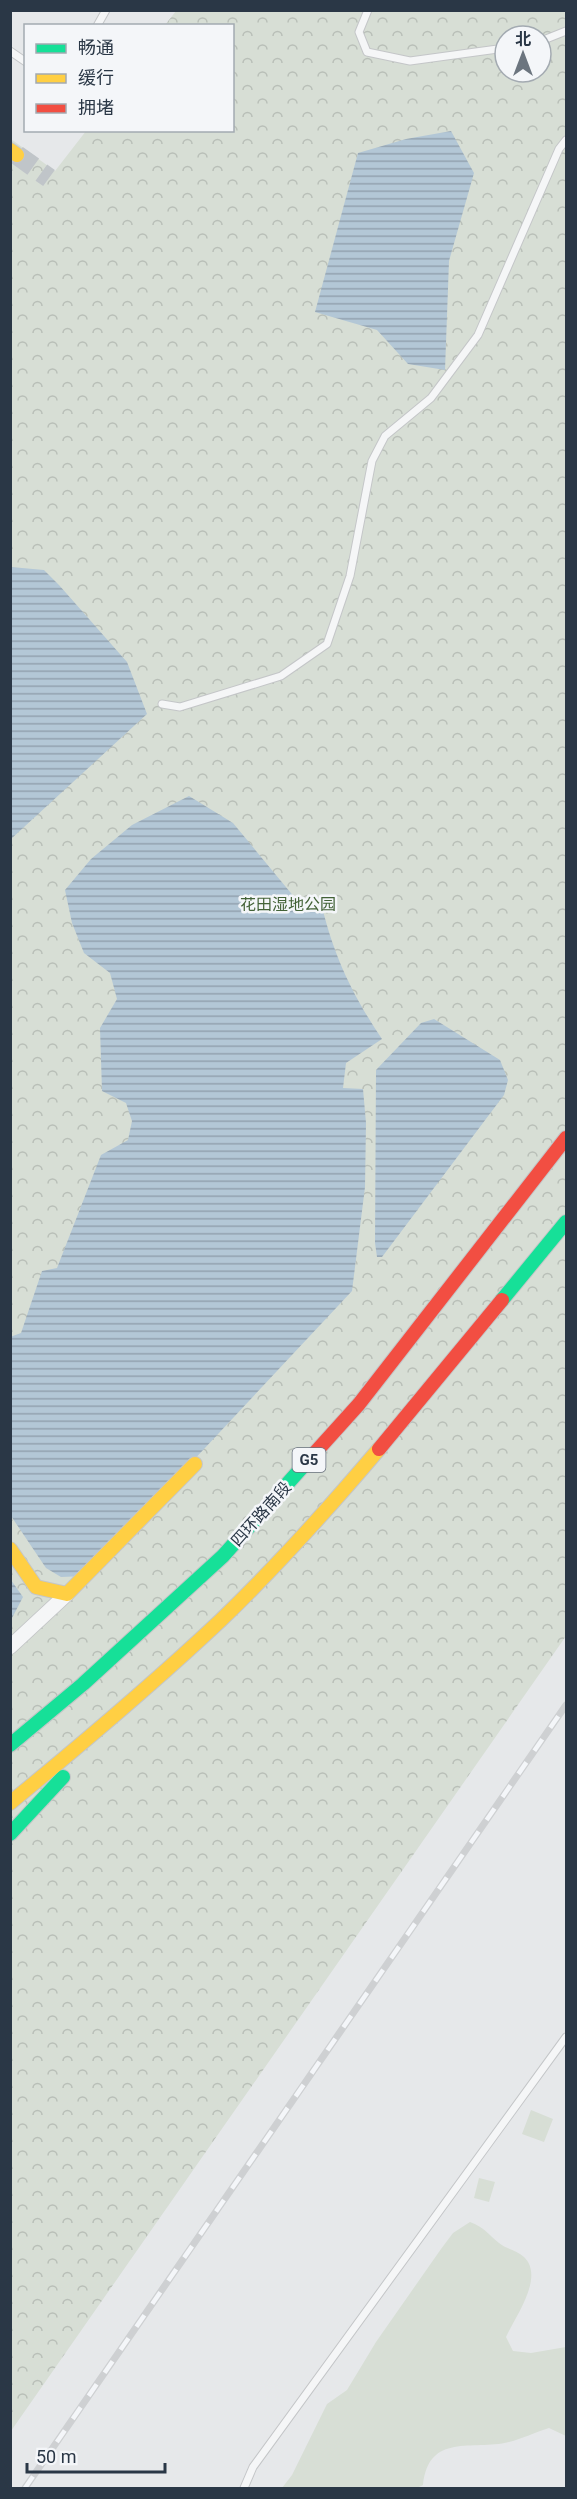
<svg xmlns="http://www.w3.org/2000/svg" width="577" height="2499" font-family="Roboto,'Noto Sans SC',sans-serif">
	<defs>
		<pattern id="forest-crowns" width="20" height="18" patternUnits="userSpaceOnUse" patternTransform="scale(1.5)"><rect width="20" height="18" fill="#d7ded5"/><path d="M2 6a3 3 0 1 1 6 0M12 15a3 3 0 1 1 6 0" fill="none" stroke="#b9bfb8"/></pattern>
		<pattern id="water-rules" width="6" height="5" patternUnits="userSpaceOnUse" patternTransform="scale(1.5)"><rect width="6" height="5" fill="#b3c7d6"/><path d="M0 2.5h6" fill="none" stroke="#92a2af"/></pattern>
	</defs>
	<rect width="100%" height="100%" fill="#e6e8ea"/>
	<!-- grass -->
	<path fill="#d7ded5" d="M531,2110l22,9 -9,23 -22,-8z
		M479,2178l16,4 -6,20 -15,-4z
		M470,2222c14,5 18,12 29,21 7,6 18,7 25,14 21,20 -9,60 -18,80l7,14 18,2 35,-6v89l-17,-8c-14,4 -27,11 -40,14 -37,9 -80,-10 -86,43l-6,3h-135l10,-13 35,-71 20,-14 29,-48 65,-93 12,-16z"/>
	<!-- forest -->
	<path fill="url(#forest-crowns)" fill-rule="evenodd" d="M176,11h390v1625l-555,795v-2292l44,32 31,-40 146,-1v-104l-67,-1zM505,36h36v36h-36z"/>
	<!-- water -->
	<path fill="url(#water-rules)" d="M451,131l23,42 -25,88 -4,109 -37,-6 -31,-34 -62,-18 43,-159 48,-14z
		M11,567l33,3 15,15 68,77 20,52 -136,125z
		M189,796l44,27 67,81 20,-6c12,54 31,95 62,141l-36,24 -3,25 20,1 3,34 -1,64 -13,104 -267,285 -24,1 -15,-9 -35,-52 -1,-179 11,-4 21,-62 15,-3 44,-113 27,-15 4,-19 -6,-18 -24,-12 -2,-63 17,-29 -7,-26 -26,-20 -12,-30 -7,-33 26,-31 41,-34z
		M434,1019l66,41 8,20 -4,15 -122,162h-5l-2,-14 1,-173 45,-47z
		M11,1580l12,17 -12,23 -1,-40z"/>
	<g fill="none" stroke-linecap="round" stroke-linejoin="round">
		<!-- secondary-tunnel -->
		<path stroke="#c0c5c9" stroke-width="20" stroke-dasharray="20 10" stroke-linecap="butt" d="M17,155l32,23"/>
		<defs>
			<path id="lane" d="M368,10l-9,22 8,20 43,9 95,-13
				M97,26l9,-16
				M541,41l25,-10
				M10,51l16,11
				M162,704l18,3 101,-31 46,-32 23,-68 22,-115 13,-25 46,-38 47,-63 81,-186 7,-9
				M244,2488l9,-21 313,-430"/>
			<path id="street" d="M10,1647l57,-53"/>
			<path id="fast" d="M502,1300l64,-78
				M10,1745l73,-61 140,-128 90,-101
				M10,1834l53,-57"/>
			<path id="slow" d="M10,150l7,5
				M10,1549l26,38 31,7 128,-130
				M10,1803c72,-59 143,-119 211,-183 56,-54 108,-112 158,-171"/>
			<path id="jam" d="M379,1449l123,-149
				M313,1455l46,-51 207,-266"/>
		</defs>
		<!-- lane casing -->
		<use href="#lane" stroke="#c4c6c8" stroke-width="9"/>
		<!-- street casing -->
		<use href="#street" stroke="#c4c6c8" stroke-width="16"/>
		<!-- fast casing -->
		<use href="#fast" stroke="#c4c6c8" stroke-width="16"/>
		<!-- slow casing -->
		<use href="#slow" stroke="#c4c6c8" stroke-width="16"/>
		<!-- jam casing -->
		<use href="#jam" stroke="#c4c6c8" stroke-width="16"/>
		<!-- lane -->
		<use href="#lane" stroke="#f5f6f7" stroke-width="7"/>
		<!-- street -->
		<use href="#street" stroke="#f5f6f7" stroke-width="14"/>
		<!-- fast -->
		<use href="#fast" stroke="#16e098" stroke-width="14"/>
		<!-- slow -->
		<use href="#slow" stroke="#ffcf43" stroke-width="14"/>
		<!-- jam -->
		<use href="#jam" stroke="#f24e42" stroke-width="14"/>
		<defs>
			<path id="rail" d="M25,2488l541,-783"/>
		</defs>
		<!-- rail casing -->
		<use href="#rail" stroke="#ced0d2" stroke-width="7"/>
		<!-- rail -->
		<use href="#rail" stroke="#f4f6f9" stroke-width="4.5" stroke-dasharray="14" stroke-linecap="butt"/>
	</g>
	<g text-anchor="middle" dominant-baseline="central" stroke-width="5" stroke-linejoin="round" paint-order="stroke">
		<!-- shield labels -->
		<rect fill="#f4f6f9" stroke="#67707c" stroke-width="1.5" x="292.5" y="1448" width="33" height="24" rx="4.5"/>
		<g font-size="15" font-weight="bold" fill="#2a3746">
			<text x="309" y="1460">G5</text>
		</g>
		<!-- park labels -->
		<g font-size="16" fill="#436237" stroke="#f4f6f9">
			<text x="288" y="904">花田湿地公园</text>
		</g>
		<!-- street labels -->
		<g font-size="16" fill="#2a3746" stroke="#f4f6f9">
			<text transform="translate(261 1514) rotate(-48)">四环路南段</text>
		</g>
	</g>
	<!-- border -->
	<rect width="577" height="2499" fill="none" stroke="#2a3746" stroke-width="24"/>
	<!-- legend -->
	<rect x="24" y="24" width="210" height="108" fill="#f4f6f9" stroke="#a3aab1" stroke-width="1.5"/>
	<rect x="36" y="44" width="30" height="9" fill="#16e098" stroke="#a3aab1" stroke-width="1.5"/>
	<text x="78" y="54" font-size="18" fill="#2a3746">畅通</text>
	<rect x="36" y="74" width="30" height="9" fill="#ffcf43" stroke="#a3aab1" stroke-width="1.5"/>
	<text x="78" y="84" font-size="18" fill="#2a3746">缓行</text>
	<rect x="36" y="104" width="30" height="9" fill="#f24e42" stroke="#a3aab1" stroke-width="1.5"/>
	<text x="78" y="114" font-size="18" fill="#2a3746">拥堵</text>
	<!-- north arrow -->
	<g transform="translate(523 54)"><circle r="28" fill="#f4f6f9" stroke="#a3aab1" stroke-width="1.5"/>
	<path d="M0-4.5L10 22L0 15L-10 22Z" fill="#6c757f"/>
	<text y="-9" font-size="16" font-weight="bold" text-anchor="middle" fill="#2a3746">北</text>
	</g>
	<!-- scale -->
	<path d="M27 2463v9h138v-9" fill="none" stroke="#2a3746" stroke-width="3"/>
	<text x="36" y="2463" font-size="18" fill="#2a3746" stroke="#f4f6f9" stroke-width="4.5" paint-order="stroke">50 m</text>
</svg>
